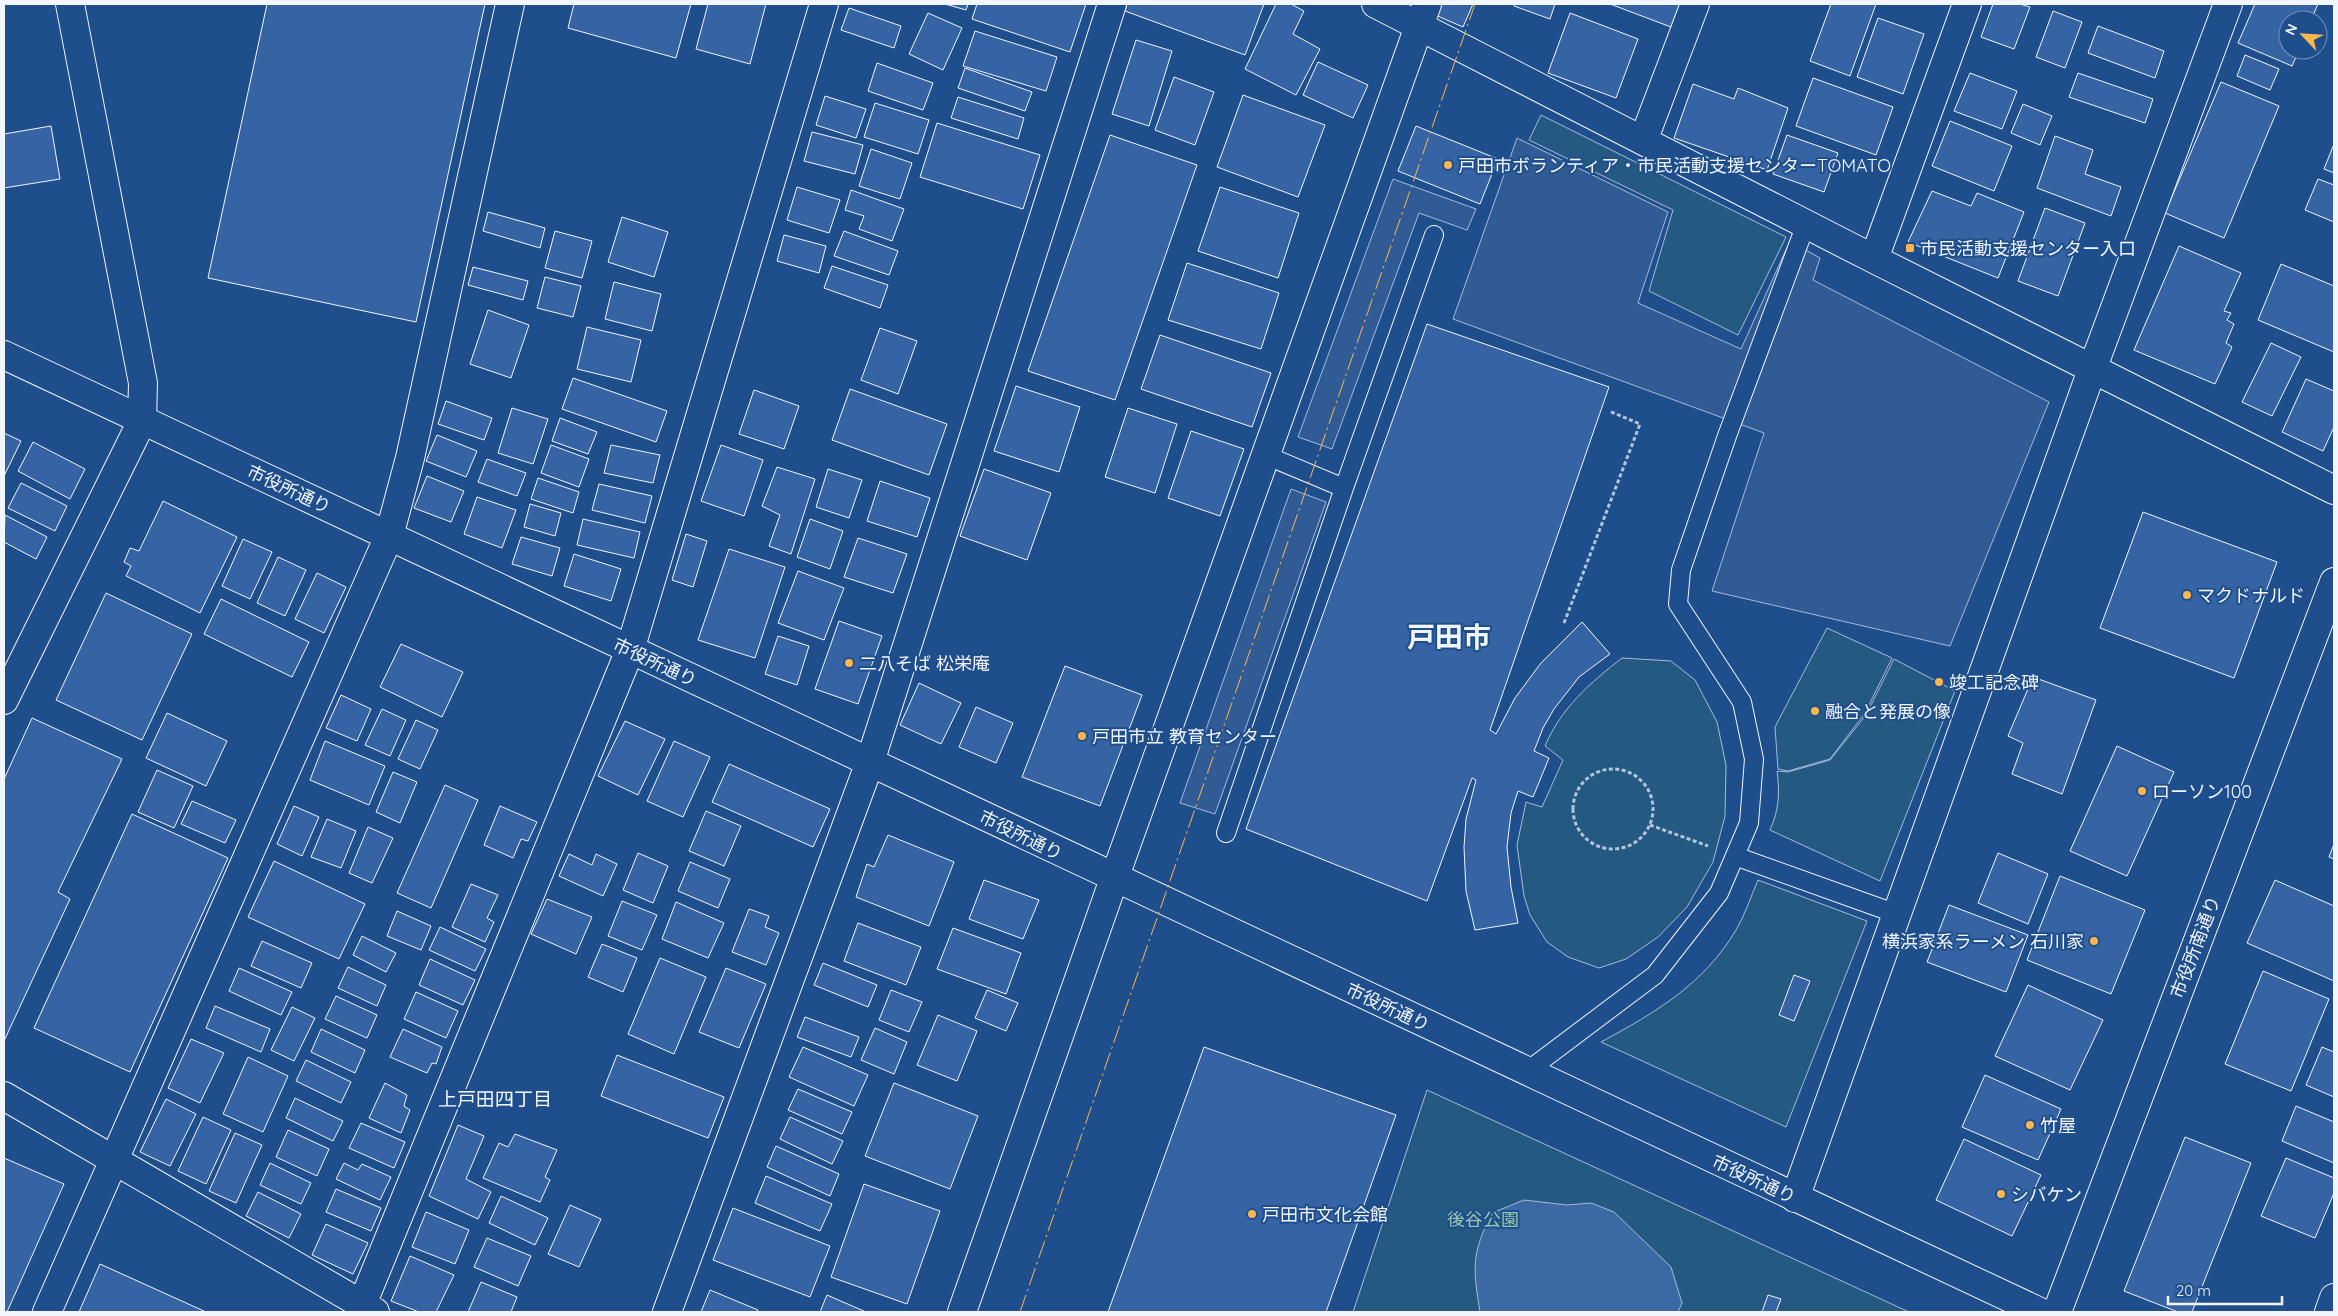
<svg xmlns="http://www.w3.org/2000/svg" width="2338" height="1316" font-family="Quicksand,'Noto Sans JP',sans-serif">
	<rect width="100%" height="100%" fill="#1f4e8c"/>
	<!-- green -->
	<path fill="#245a82" stroke="#a8bbd7" d="M1541,115l245,122 -48,98 -89,-44 24,-81 -144,-70z
		M1827,628l65,30 -27,55 -35,46 -42,12 -10,-2 -3,-42z
		M1622,658l49,3 24,19 22,42 9,43 -1,51 -12,46 -26,45 -29,30 -32,22 -27,9 -31,-11 -21,-15 -17,-27 -6,-19 -7,-51 9,-43 16,5 21,-47 -18,-14c16,-38 45,-63 77,-88z
		M1894,659l61,32 -75,190 -110,-51c9,-20 10,-37 7,-59l11,1 42,-12 36,-45z
		M1758,880l109,41 -81,206 -185,-85c54,-29 103,-58 135,-112 9,-15 15,-34 22,-50z
		M1427,1090l482,222h-556z"/>
	<!-- parking -->
	<path fill="#305b95" stroke="#a8bbd7" d="M1517,138l151,74 -30,91 103,46 49,-108 30,17 -7,22 236,122 -99,244 -238,-55 52,-158 -311,-114z
		M1393,179l83,30 -9,21 -48,-17 -87,236 -34,-12z
		M1291,489l35,13 -111,312 -35,-11z"/>
	<!-- water -->
	<path fill="#3b69a3" stroke="#a8bbd7" d="M1524,1200l43,5 24,-2 23,9 57,55 11,36 -4,9h-198c-7,-44 -9,-58 12,-99z"/>
	<!-- building -->
	<path fill="#3563a3" stroke="#f2f6ff" d="M267,4h218l-69,318 -208,-44z
		M574,4h117l-15,54 -108,-30z
		M708,4h58l-16,60 -54,-15z
		M945,4h23l-2,6z
		M977,4h109l-16,48 -98,-33z
		M1127,4h137l-19,51 -120,-44z
		M1276,4h15l13,7 -11,23 27,15 -24,46 -51,-26z
		M1437,4h36l-10,23 -30,-13z
		M1514,4h41l-5,15 -36,-13z
		M1610,4h70l-9,23z
		M1831,4h45l-26,72 -40,-15z
		M1993,4h27l10,3 -16,42 -33,-12z
		M2255,4h63l-7,16h-23v30h11l-7,16 -54,-23z
		M849,8l52,18 -7,22 -53,-18z
		M2053,11l29,11 -17,46 -29,-11z
		M928,13l34,15 -19,42 -34,-16z
		M1570,13l68,26 -22,59 -68,-25z
		M1878,18l46,16 -21,60 -46,-17z
		M2098,26l66,25 -9,27 -67,-25z
		M975,31l82,26 -11,34 -83,-25z
		M1136,40l36,11 -23,75 -37,-12z
		M2245,55l34,14 -9,21 -33,-14z
		M1318,62l50,23 -15,33 -50,-23z
		M877,63l56,20 -10,27 -55,-19z
		M965,68l67,24 -7,19 -67,-23z
		M1970,73l47,18 -15,38 -48,-18z
		M2078,73l75,26 -8,24 -76,-26z
		M1174,77l40,15 -19,53 -40,-15z
		M1813,78l80,29 -17,48 -80,-29z
		M2221,82l58,24 -55,132 -59,-25z
		M1693,84l41,15 4,-11 50,20 -21,62 -93,-32z
		M1243,95l82,30 -27,72 -81,-30z
		M825,96l41,13 -10,29 -40,-13z
		M958,97l66,21 -6,21 -67,-21z
		M875,103l54,17 -11,34 -54,-17z
		M2023,104l29,12 -12,29 -29,-12z
		M1950,121l62,25 -18,45 -62,-25z
		M937,123l103,32 -17,54 -103,-32z
		M51,126l9,53 -56,9v-54z
		M1416,126l82,33 -18,45 -82,-33z
		M812,132l51,13 -8,29 -51,-13z
		M1110,135l87,30 -82,235 -87,-29z
		M1787,135l51,18 -14,39 -51,-18z
		M2055,136l38,14 -8,24 36,13 -10,29 -74,-28z
		M2334,144v29l-10,-4z
		M871,149l41,14 -12,36 -41,-13z
		M2318,179l16,6v37l-29,-12z
		M797,187l43,13 -11,33 -42,-13z
		M1220,187l79,26 -21,65 -80,-27z
		M851,190l53,19 -12,32 -33,-12 5,-13 -19,-6z
		M1932,191l39,15 6,-13 47,19 -26,66 -90,-36z
		M2045,208l40,15 -27,73 -40,-15z
		M488,212l57,16 -5,20 -57,-17z
		M622,217l46,15 -14,45 -46,-15z
		M555,231l37,10 -10,37 -37,-10z
		M844,231l54,20 -9,24 -55,-19z
		M784,235l42,11 -7,27 -42,-12z
		M2179,246l62,27 -17,38 7,2 -4,7 7,4 -8,19 6,4 -17,37 -81,-34z
		M1187,263l92,30 -18,56 -93,-29z
		M2281,264l53,22v66l-76,-32z
		M832,266l56,19 -8,23 -56,-20z
		M473,267l55,14 -5,19 -55,-15z
		M545,277l36,9 -8,31 -36,-9z
		M614,282l47,12 -9,37 -47,-12z
		M488,310l41,15 -18,53 -41,-14z
		M1427,324l182,63 -119,343 6,4 19,-36 26,-35 41,-41 28,32 -31,23 -25,32 -11,19 -9,23 15,7 -16,39 -15,-6 -7,22 -4,34 4,40 7,36 -43,7 -9,-39 -2,-44 2,-28 10,-39 -4,-2 -45,123 -181,-72z
		M587,327l54,13 -10,42 -54,-13z
		M880,328l37,13 -19,53 -37,-14z
		M1160,335l111,38 -19,54 -111,-38z
		M2271,343l30,14 -29,59 -30,-14z
		M573,378l94,33 -11,31 -94,-33z
		M2306,379l28,12v36l-11,24 -41,-19z
		M1016,386l64,21 -21,65 -65,-21z
		M850,389l97,35 -18,51 -97,-35z
		M754,390l45,16 -15,43 -45,-15z
		M446,401l46,17 -8,22 -46,-16z
		M512,408l36,11 -15,45 -35,-11z
		M1128,408l49,16 -22,69 -50,-16z
		M560,418l37,14 -9,22 -36,-13z
		M1191,431l53,18 -24,67 -52,-18z
		M4,433l17,8 -17,35z
		M437,435l40,16 -11,26 -40,-16z
		M33,442l52,27 -15,30 -52,-28z
		M551,445l38,14 -10,28 -38,-14z
		M611,445l49,10 -7,28 -49,-10z
		M721,445l42,15 -19,56 -43,-15z
		M487,459l39,14 -9,23 -39,-14z
		M777,467l38,12 -24,75 -22,-8 11,-31 -18,-9z
		M828,469l34,11 -13,38 -33,-11z
		M984,469l67,24 -24,67 -67,-24z
		M427,476l37,15 -13,31 -37,-14z
		M538,478l41,14 -6,21 -42,-14z
		M880,481l50,17 -13,39 -50,-16z
		M21,483l46,23 -12,25 -47,-23z
		M599,484l53,12 -7,27 -53,-13z
		M477,497l39,13 -14,38 -38,-14z
		M163,501l74,36 -37,76 -74,-37 5,-10 -7,-4 6,-14 9,3z
		M530,504l31,9 -6,23 -31,-9z
		M2143,512l134,50 -43,116 -134,-50z
		M5,515l42,22 -11,22 -32,-17z
		M583,519l57,13 -6,26 -57,-13z
		M810,519l33,12 -13,38 -33,-12z
		M686,534l21,7 -14,46 -21,-7z
		M521,537l39,11 -8,28 -40,-12z
		M858,538l49,16 -14,39 -49,-16z
		M243,539l29,13 -22,47 -28,-13z
		M729,549l56,18 -30,91 -57,-18z
		M574,554l47,15 -10,32 -47,-15z
		M278,557l28,13 -21,46 -28,-13z
		M798,571l46,17 -20,52 -46,-17z
		M317,573l29,14 -22,46 -29,-14z
		M106,593l86,41 -50,106 -86,-40z
		M221,599l88,43 -17,35 -88,-43z
		M839,621l43,15 -24,68 -43,-15z
		M778,636l31,10 -12,39 -32,-11z
		M401,644l62,28 -21,45 -62,-30z
		M1065,666l77,29 -42,111 -78,-29z
		M2033,677l63,23 -34,94 -50,-20 11,-31 -15,-7z
		M919,683l42,20 -20,41 -41,-19z
		M341,695l30,14 -14,32 -31,-13z
		M976,707l37,16 -17,40 -37,-16z
		M382,709l24,11 -16,36 -25,-11z
		M167,713l60,28 -21,45 -60,-28z
		M32,718l90,41 -64,133 12,7 -66,142v-262z
		M416,720l22,10 -18,39 -22,-10z
		M625,721l40,18 -27,56 -40,-19z
		M325,741l60,25 -16,39 -59,-25z
		M674,741l36,16 -27,60 -36,-16z
		M2117,746l57,26 -47,104 -57,-25z
		M729,764l101,45 -17,38 -101,-45z
		M157,770l36,16 -19,42 -36,-16z
		M393,772l24,10 -17,41 -24,-11z
		M445,785l33,15 -47,108 -34,-15z
		M192,801l44,19 -11,23 -44,-19z
		M294,806l25,11 -17,39 -25,-12z
		M500,806l37,16 -9,19 -7,-2 -8,19 -29,-13z
		M706,811l35,15 -17,40 -35,-15z
		M132,814l96,44 -98,214 -96,-44z
		M327,819l29,12 -15,37 -30,-11z
		M368,827l25,11 -21,45 -23,-10z
		M888,835l66,27 -25,64 -73,-29 11,-33 7,3z
		M2334,844v15l-5,-2z
		M638,853l30,13 -15,37 -30,-13z
		M1998,853l50,21 -20,50 -50,-21z
		M569,854l23,11 4,-11 21,10 -14,32 -44,-20z
		M274,861l91,43 -26,55 -91,-42z
		M690,862l40,17 -12,29 -40,-17z
		M2060,876l85,34 -34,84 -84,-34z
		M984,880l55,20 -16,39 -54,-20z
		M2275,880l59,26v75l-87,-38z
		M471,884l27,11 -11,23 7,4 -9,20 -33,-15z
		M547,899l45,18 -16,37 -45,-20z
		M622,901l35,14 -15,35 -34,-14z
		M676,902l48,21 -16,35 -46,-19z
		M1949,905l79,30 -22,57 -79,-30z
		M749,909l20,7 -4,11 14,6 -13,32 -34,-13z
		M397,911l34,15 -10,24 -34,-14z
		M858,923l63,24 -15,38 -62,-24z
		M440,927l46,22 -11,22 -46,-21z
		M953,928l68,25 -15,41 -69,-25z
		M362,936l34,17 -10,19 -33,-17z
		M262,941l50,22 -11,25 -50,-22z
		M602,944l35,14 -14,34 -35,-15z
		M660,958l46,19 -32,77 -46,-20z
		M430,959l45,21 -12,25 -44,-20z
		M823,963l54,22 -9,22 -54,-22z
		M348,967l38,18 -9,21 -39,-18z
		M239,968l53,24 -11,23 -52,-24z
		M726,968l40,16 -27,64 -40,-16z
		M2263,971l66,28 -38,92 -66,-27z
		M1794,975l16,6 -16,40 -15,-6z
		M2028,985l75,35 -33,70 -75,-34z
		M891,990l31,12 -13,30 -30,-12z
		M987,990l31,13 -12,28 -31,-13z
		M416,992l42,19 -12,27 -42,-19z
		M336,996l41,19 -10,23 -42,-19z
		M215,1006l55,23 -9,23 -55,-24z
		M292,1007l23,11 -21,43 -23,-11z
		M938,1015l39,16 -20,50 -40,-16z
		M805,1017l54,20 -8,20 -54,-20z
		M875,1028l32,14 -13,32 -33,-14z
		M321,1029l44,21 -10,23 -44,-21z
		M403,1029l39,18 -6,17 -4,-1 -5,10 -37,-16z
		M191,1039l33,14 -24,50 -32,-15z
		M803,1047l65,28 -14,31 -65,-29z
		M1204,1047l192,68 -70,197h-218z
		M2322,1047l12,5v45l-28,-12z
		M617,1055l107,42 -16,41 -107,-42z
		M248,1057l40,19 -25,56 -40,-18z
		M306,1060l45,22 -10,21 -45,-22z
		M1985,1075l76,34 -23,51 -76,-33z
		M385,1083l22,12 -3,11 6,4 -9,23 -32,-15z
		M894,1083l84,33 -28,73 -85,-33z
		M798,1089l54,23 -10,22 -54,-24z
		M295,1098l48,23 -10,20 -47,-23z
		M166,1099l30,15 -26,52 -30,-14z
		M2296,1106l38,16v41l-52,-22z
		M203,1117l28,13 -25,54 -28,-13z
		M790,1117l53,24 -11,23 -52,-25z
		M361,1123l44,19 -11,26 -45,-20z
		M458,1125l26,11 -18,43 25,13 -13,27 -49,-23z
		M288,1130l41,19 -12,27 -41,-19z
		M235,1133l27,12 -26,58 -27,-12z
		M515,1134l42,16 -12,27 5,3 -10,22 -57,-24 16,-35 9,4z
		M2185,1137l66,26 -59,149h-14l-54,-21z
		M1964,1139l77,36 -29,61 -76,-36z
		M776,1146l63,28 -9,22 -63,-29z
		M4,1158l60,26 -57,128h-3z
		M2286,1158l48,20v15l-19,45 -54,-22z
		M270,1163l41,20 -10,21 -41,-19z
		M344,1163l14,7 4,-6 29,13 -11,23 -44,-21z
		M766,1176l66,28 -12,27 -65,-28z
		M864,1184l76,27 -33,93 -76,-27z
		M336,1189l45,19 -10,23 -45,-19z
		M258,1192l43,22 -12,24 -43,-22z
		M501,1196l47,22 -13,27 -46,-22z
		M570,1205l31,14 -22,48 -31,-13z
		M733,1208l97,38 -20,51 -97,-37z
		M426,1212l43,18 -14,34 -43,-17z
		M326,1224l42,19 -15,31 -41,-19z
		M487,1238l44,18 -13,30 -44,-19z
		M410,1256l44,19 -18,37h-17l-28,-11z
		M100,1264l106,48h-127z
		M481,1282l36,15 -6,15h-43z
		M710,1290l48,20 -1,2h-56z
		M827,1295l39,17h-46z
		M1768,1295l13,4 -5,13h-14z"/>
	<g fill="none" stroke-linecap="round" stroke-linejoin="round">
		<defs>
			<path id="service" d="M1344,488l90,-253
				M1226,833l118,-345 -79,-33
				M1735,856l162,58
				M1526,1072l129,-97 64,-82 30,-70 5,-64 -12,-57 -64,-98 3,-34 46,-134 79,-212"/>
			<path id="minor" d="M1376,4l498,255 460,231
				M1643,141l52,-137
				M1874,259l93,-255
				M4,700l138,-279 1,-38 -73,-379
				M1114,879l313,-875
				M4,1096l371,216
				M1795,1198l298,-831 135,-363
				M47,1312l342,-776 21,-78 100,-454
				M359,1312l271,-662 194,-646
				M667,1312l203,-550 242,-758
				M2329,1312l5,-14"/>
			<path id="tertiary" d="M4,355l2036,957
				M962,1312l152,-433
				M2057,1312l277,-730"/>
		</defs>
		<!-- service casing -->
		<use href="#service" stroke="#f2f6ff" stroke-width="20"/>
		<!-- minor casing -->
		<use href="#minor" stroke="#f2f6ff" stroke-width="30"/>
		<!-- tertiary casing -->
		<use href="#tertiary" stroke="#f2f6ff" stroke-width="30"/>
		<!-- path -->
		<path stroke="#b3c4dc" stroke-width="3" stroke-dasharray="4 2.5" stroke-linecap="butt" d="M1564,623l76,-199 -31,-13
			M1573 809a40 40 0 1 1 80 0a40 40 0 1 1-80 0Z
			M1650,825l58,21"/>
		<!-- service -->
		<use href="#service" stroke="#1f4e8c" stroke-width="18"/>
		<!-- minor -->
		<use href="#minor" stroke="#1f4e8c" stroke-width="28"/>
		<!-- tertiary -->
		<use href="#tertiary" stroke="#1f4e8c" stroke-width="28"/>
		<!-- power -->
		<path stroke="#ffb74d" stroke-width="1" stroke-dasharray="18 4 2.5 4" stroke-linecap="butt" d="M1020,1312l455,-1308"/>
	</g>
	<!-- markers -->
	<g fill="#ffb74d" stroke="#1f4e8c" stroke-width="2">
		<circle cx="1448" cy="165" r="5"/>
		<rect x="1905" y="243" width="10" height="10" rx="2.5"/>
		<circle cx="2187" cy="595" r="5"/>
		<circle cx="849" cy="663" r="5"/>
		<circle cx="1939" cy="682" r="5"/>
		<circle cx="1815" cy="711" r="5"/>
		<circle cx="1082" cy="736" r="5"/>
		<circle cx="2142" cy="791" r="5"/>
		<circle cx="2094" cy="941" r="5"/>
		<circle cx="2030" cy="1125" r="5"/>
		<circle cx="2001" cy="1194" r="5"/>
		<circle cx="1252" cy="1214" r="5"/>
	</g>
	<g text-anchor="middle" dominant-baseline="central" stroke-width="4" stroke-linejoin="round" paint-order="stroke">
		<!-- poi labels -->
		<g font-size="18" fill="#f2f6ff" stroke="#1f4e8c" text-anchor="start">
			<text x="1458" y="165">戸田市ボランティア・市民活動支援センターTOMATO</text>
			<text x="1920" y="248">市民活動支援センター入口</text>
			<text x="2197" y="595">マクドナルド</text>
			<text x="859" y="663">二八そば 松栄庵</text>
			<text x="1949" y="682">竣工記念碑</text>
			<text x="1825" y="711">融合と発展の像</text>
			<text x="1092" y="736">戸田市立 教育センター</text>
			<text x="2152" y="791">ローソン100</text>
			<text x="2084" y="941" text-anchor="end">横浜家系ラーメン 石川家</text>
			<text x="2040" y="1125">竹屋</text>
			<text x="2011" y="1194">シバケン</text>
			<text x="1262" y="1214">戸田市文化会館</text>
		</g>
		<!-- street labels -->
		<g font-size="18" fill="#f2f6ff" stroke="#1f4e8c">
			<text transform="translate(289 489) rotate(25)">市役所通り</text>
			<text transform="translate(655 662) rotate(25)">市役所通り</text>
			<text transform="translate(1021 835) rotate(26)">市役所通り</text>
			<text transform="translate(2195 947) rotate(-69)">市役所南通り</text>
			<text transform="translate(1388 1007) rotate(25)">市役所通り</text>
			<text transform="translate(1754 1179) rotate(25)">市役所通り</text>
		</g>
		<!-- park labels -->
		<g font-size="18" fill="#97c8a6" stroke="#1f4e8c">
			<text x="1483" y="1219">後谷公園</text>
		</g>
		<!-- neighbourhood labels -->
		<g font-size="19" fill="#f2f6ff" stroke="#1f4e8c">
			<text x="495" y="1099">上戸田四丁目</text>
		</g>
		<!-- town labels -->
		<g font-size="28" font-weight="bold" fill="#f2f6ff" stroke="#1f4e8c">
			<text x="1449" y="636">戸田市</text>
		</g>
	</g>
	<!-- border -->
	<rect width="2338" height="1316" fill="none" stroke="#f2f6ff" stroke-width="10"/>
	<!-- north arrow -->
	<g transform="translate(2303 35) rotate(295)"><circle r="24" fill="#1f4e8c" stroke="#7391ba"/>
	<path d="M0-4L9 19L0 12L-9 19Z" fill="#ffb74d"/>
	<text y="-8" font-size="14" font-weight="bold" text-anchor="middle" fill="#f2f6ff">N</text>
	</g>
	<!-- scale -->
	<path d="M2168 1296v8h114v-8" fill="none" stroke="#f2f6ff" stroke-width="2.5"/>
	<text x="2176" y="1296" font-size="15" fill="#f2f6ff" stroke="#1f4e8c" stroke-width="4" paint-order="stroke">20 m</text>
</svg>
